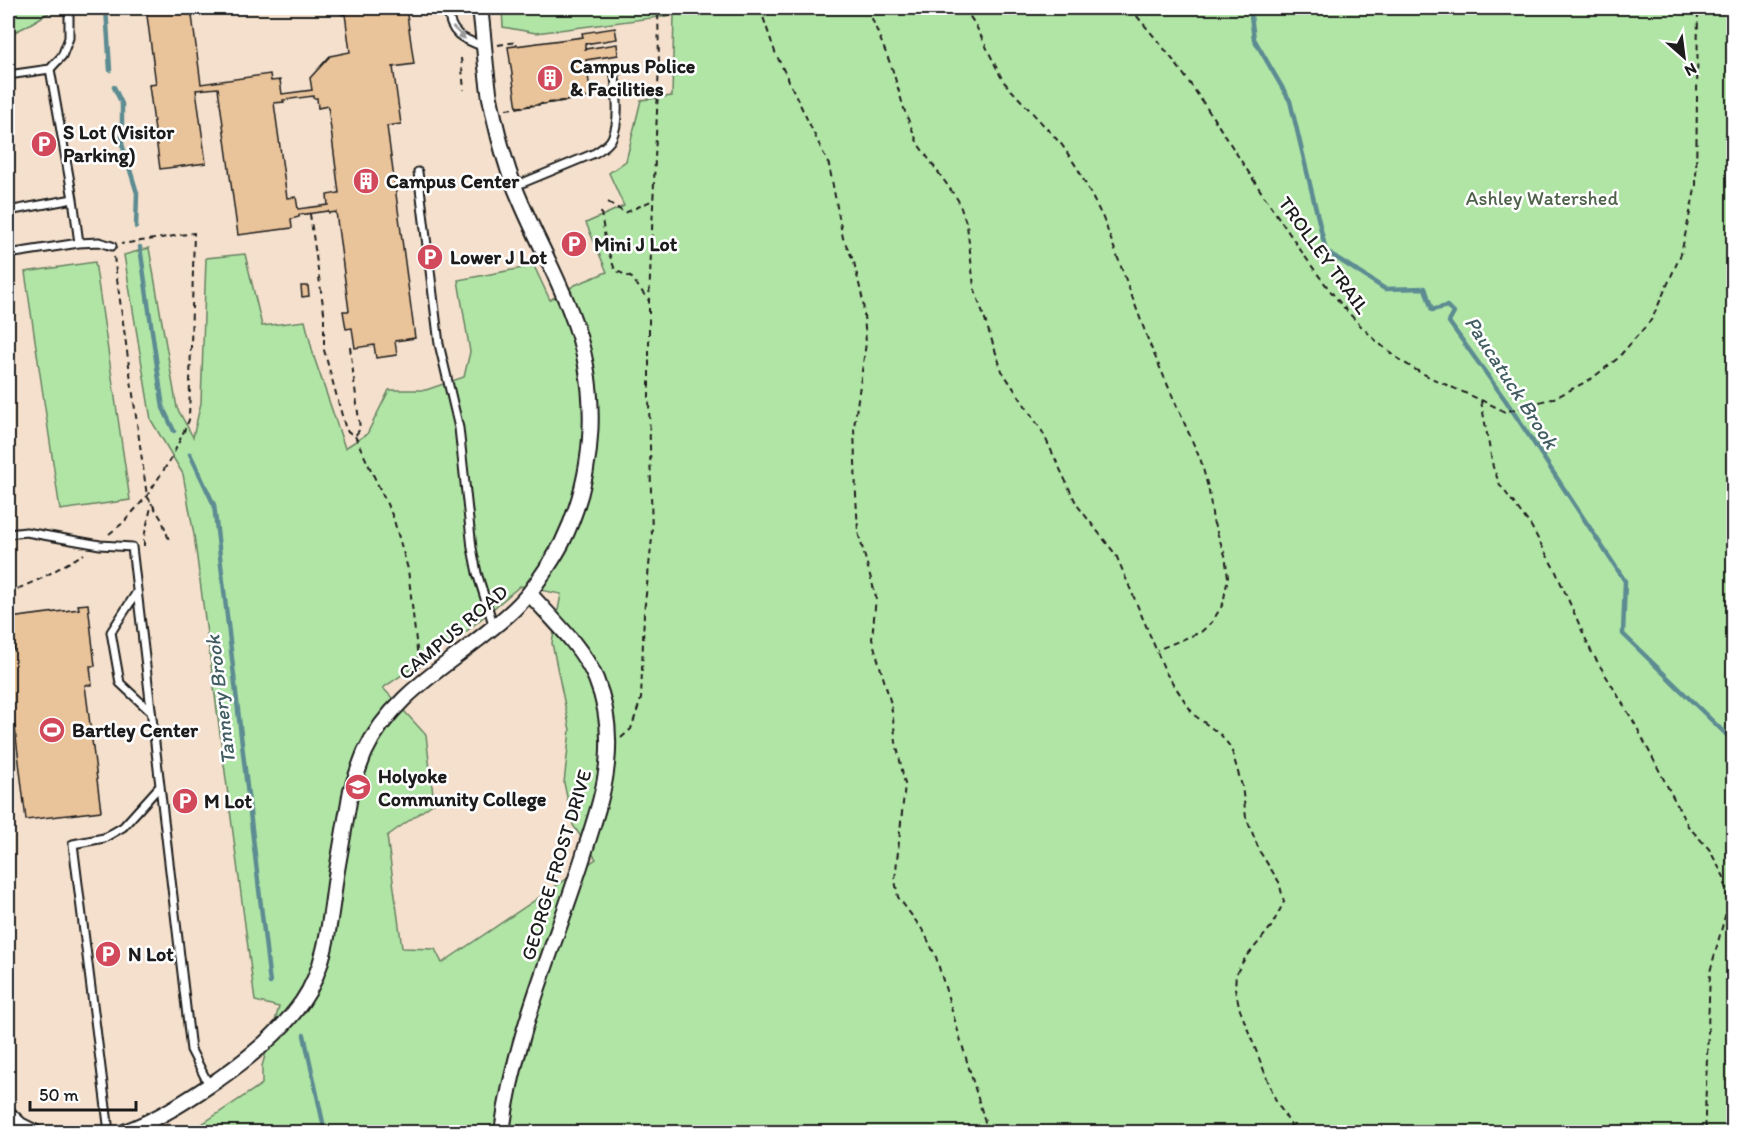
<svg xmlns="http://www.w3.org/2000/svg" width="1741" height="1140" font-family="Itim,sans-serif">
	<rect width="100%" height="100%" fill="#f8ede1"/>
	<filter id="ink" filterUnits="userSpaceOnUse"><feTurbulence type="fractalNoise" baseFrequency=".0167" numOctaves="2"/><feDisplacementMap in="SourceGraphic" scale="12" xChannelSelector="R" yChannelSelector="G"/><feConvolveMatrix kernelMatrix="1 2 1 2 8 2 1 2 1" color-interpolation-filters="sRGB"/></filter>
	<g filter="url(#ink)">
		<!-- built -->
		<path fill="#f4e0cc" d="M8,8h1041l227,396 -1085,728h-183z"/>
		<!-- green -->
		<path fill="#b1e5a6" stroke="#668061" stroke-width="1.5" fill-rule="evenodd" d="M8,8h47v1l-30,18 -17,8z
			M502,8h1231v1124h-1543l72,-48v-18l17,-59 -24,-6 -61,-466 -11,-61 -32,-54 -27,-165 25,-7 28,160 16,29 8,-34 5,-145 39,-4 17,72 43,-5 9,36 31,91 22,-14 22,-44h37l38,-13 6,-25 -12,-72 76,-14 16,34 25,-15 32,-13 -21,-49 38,-17 -15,-33 17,-12 15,-61 31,-4 2,-81 -138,18 -33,-6zM520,586l41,8 -9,49 18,87 -6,53 9,42 23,34 -154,104 -7,-14 -33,-1 -15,-112 47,-33 -8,-68 -43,-47 85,-58z
			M95,262l35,238 -70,10 -35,-238z"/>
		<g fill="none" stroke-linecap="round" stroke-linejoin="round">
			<!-- stream -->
			<path stroke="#5c8c92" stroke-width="4.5" d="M106,8l4,62
				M1250,8l4,31 36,62 36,150 59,38 40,-1 7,22 15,-4 7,7 -5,9 57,79 119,180 -2,53 111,108
				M114,87l8,17v40l15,49 -1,34
				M140,247l23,161 11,23
				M190,454l24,51 56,478
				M304,1035l21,97"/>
		</g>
		<!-- building -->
		<path fill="#e9c39a" stroke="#1c1c1c" stroke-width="1.5" fill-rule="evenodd" d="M146,8h45l10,76 69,-10 1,7 9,-1 2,14 30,-4 -2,-12 20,-22 20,-4 -5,-38 -2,1 -11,-7h74l8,56 -21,3 8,57 -14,2 28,212 -20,3 2,14 -21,3 -2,-13 -19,3 -3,-20 -6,1 -3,-18h6l-13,-99 -7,1 -1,-2 -29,4v2l-8,2 1,9 -54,7 -20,-147 -22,2 10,73 -46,6 -11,-84 7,-1zM313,96v2h4l1,10 10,-2 11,87 -12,2 1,10 -30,4 -2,-12 -9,1 -13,-95 10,-1 -1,-2z
			M615,28l2,11 -32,5v5l32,-5 1,11 -32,5 5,37 -74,11 -9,-61 75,-10 -1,-4z
			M301,286h7l1,10 -7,1z
			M88,604l7,62h-5l2,19h-7l16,126 -75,9 -18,-149v-20l6,-1 -4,-32 69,-9 -1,-4z"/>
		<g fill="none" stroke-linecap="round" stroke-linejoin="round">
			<defs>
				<path id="service" d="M448,8c1,26 14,31 37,39
					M8,75l42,-6 12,-13 7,-18v-30
					M418,172l21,172 20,84 13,120 5,25 17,54
					M515,186l80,-33c6,-4 14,-8 17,-15 9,-17 4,-51 2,-70
					M73,199l6,44
					M8,211l65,-12 -23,-130
					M8,254l71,-11 20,-1 13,4
					M8,532v2l18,-2 74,13 32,2 59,503 18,35
					M137,592l-26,40 9,51 31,29
					M109,1132l-36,-288 31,-6 19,-11 37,-41"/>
				<path id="minor" d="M8,1114l12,11 14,7
					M124,1132c34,-12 65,-33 95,-53 31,-22 61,-46 83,-77 25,-36 28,-84 34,-126 5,-29 10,-57 15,-86 5,-13 9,-26 14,-38 23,-50 70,-79 111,-111 19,-15 39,-30 54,-49 11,-15 23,-32 32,-49 35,-72 38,-156 9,-230 -18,-48 -45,-92 -62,-141 -8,-24 -14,-49 -19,-74 -5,-30 -6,-61 -10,-90
					M502,1132c12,-95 52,-184 81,-275 9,-30 21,-61 24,-93 3,-28 0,-58 -11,-85 -14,-33 -44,-60 -67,-86"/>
			</defs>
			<!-- service casing -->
			<use href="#service" stroke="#1c1c1c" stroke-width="11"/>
			<!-- minor casing -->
			<use href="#minor" stroke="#1c1c1c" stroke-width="18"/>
			<!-- path -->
			<path stroke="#1c1c1c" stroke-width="2" stroke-dasharray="6 4.5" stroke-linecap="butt" d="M760,8l15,44 54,113 14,73 11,24 9,39 3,42 -12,84 2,68 2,37 18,65 -4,42 19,65 5,38 9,42 -10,96 3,17 26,35 12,25 52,175
				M869,8l2,8 21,52 13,44 13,32 40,56 9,25 7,62 28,84 40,60 35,74 39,50 50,118 28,42 27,20 10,13 11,38 4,31 14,35 19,30 5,20 -13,25 -27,33 -8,14 -1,14 5,22 36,91 19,31
				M964,8l11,16 28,57 59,64 16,24 25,49 47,127 51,116 8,30 4,30 12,34 3,22 -5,27 -11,18 -11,10 -44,18
				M1130,8c15,18 31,36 46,56 31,42 59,88 88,132 39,57 76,119 132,161 34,25 73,35 109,55l52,-15 34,-18 26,-20 35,-40 29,-65 15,-69 2,-177
				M498,45l19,-3v4
				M461,58l3,32
				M506,109l90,-13
				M608,202l17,11 28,-13
				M601,212l5,33 9,25 17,8 17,23
				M310,214l14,98v38l22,80 9,6 38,81 15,52 11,99
				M114,257l33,239 15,24 8,23
				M350,347l10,82 -5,7
				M1481,401l12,66 7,18 31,41 25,46 35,79 44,73 53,102 21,23 15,28 4,28 -18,67 -5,143 1,17
				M109,534l14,-11 24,-27 25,-39 17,-37 5,-187 -73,11
				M144,546v-9l8,-34
				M8,593l32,-14 44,-25
				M621,738l10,-9 10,-30 3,-86 8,-75 -3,-137v-100l10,-237 -1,-56"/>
			<!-- service -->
			<use href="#service" stroke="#fff" stroke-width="7"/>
			<!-- minor -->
			<use href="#minor" stroke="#fff" stroke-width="14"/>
		</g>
		<!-- one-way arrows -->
		<defs><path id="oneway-solid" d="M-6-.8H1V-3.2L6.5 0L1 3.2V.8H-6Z" transform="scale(1.5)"/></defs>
		<use fill="#999" href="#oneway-solid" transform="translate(459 33) rotate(44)"/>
	</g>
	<!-- icons -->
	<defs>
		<symbol id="building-disc" viewBox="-11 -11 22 22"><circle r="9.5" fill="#d1495b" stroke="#fff"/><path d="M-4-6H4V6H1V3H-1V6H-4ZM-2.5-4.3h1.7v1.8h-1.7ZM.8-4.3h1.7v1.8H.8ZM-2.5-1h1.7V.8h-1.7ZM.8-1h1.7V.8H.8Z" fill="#fff"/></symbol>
		<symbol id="parking-disc" viewBox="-11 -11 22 22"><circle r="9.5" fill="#d1495b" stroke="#fff"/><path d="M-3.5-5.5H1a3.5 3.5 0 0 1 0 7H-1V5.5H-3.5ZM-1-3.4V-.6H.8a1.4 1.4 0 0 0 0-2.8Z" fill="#fff"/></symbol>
		<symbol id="stadium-disc" viewBox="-11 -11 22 22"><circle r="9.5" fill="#d1495b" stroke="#fff"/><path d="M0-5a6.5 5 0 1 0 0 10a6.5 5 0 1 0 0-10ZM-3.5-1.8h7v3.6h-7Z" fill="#fff"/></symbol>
		<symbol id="university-disc" viewBox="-11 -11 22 22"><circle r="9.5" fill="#d1495b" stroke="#fff"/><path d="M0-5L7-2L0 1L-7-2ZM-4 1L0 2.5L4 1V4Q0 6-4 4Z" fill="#fff"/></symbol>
	</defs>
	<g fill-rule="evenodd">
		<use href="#building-disc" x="535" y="63" width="30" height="30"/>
		<use href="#parking-disc" x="29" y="129" width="30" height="30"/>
		<use href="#building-disc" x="351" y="166" width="30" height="30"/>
		<use href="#parking-disc" x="559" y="229" width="30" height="30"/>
		<use href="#parking-disc" x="415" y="242" width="30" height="30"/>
		<use href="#stadium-disc" x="37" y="715" width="30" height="30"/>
		<use href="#university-disc" x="343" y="772" width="30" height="30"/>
		<use href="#parking-disc" x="170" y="786" width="30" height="30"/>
		<use href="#parking-disc" x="93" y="939" width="30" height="30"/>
	</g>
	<g text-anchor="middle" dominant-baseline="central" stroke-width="5" stroke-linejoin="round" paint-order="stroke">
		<!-- poi labels -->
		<g font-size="20" font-weight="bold" fill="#1c1c1c" stroke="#fff" text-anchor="start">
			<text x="570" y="66">Campus Police<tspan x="570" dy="23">&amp; Facilities</tspan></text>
			<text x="63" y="132">S Lot (Visitor<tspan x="63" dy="23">Parking)</tspan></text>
			<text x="386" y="181">Campus Center</text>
			<text x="594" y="244">Mini J Lot</text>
			<text x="450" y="257">Lower J Lot</text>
			<text x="72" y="730">Bartley Center</text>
			<text x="378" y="776">Holyoke<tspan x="378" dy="23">Community College</tspan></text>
			<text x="204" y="801">M Lot</text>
			<text x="128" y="954">N Lot</text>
		</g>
		<!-- park labels -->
		<g font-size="20" fill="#50624c" stroke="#fff">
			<text x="1542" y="198">Ashley Watershed</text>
		</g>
		<!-- street labels -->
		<g font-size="20" fill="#1c1c1c" stroke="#fff">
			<text transform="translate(1324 255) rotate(54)">TROLLEY TRAIL</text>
			<text transform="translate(453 632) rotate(-40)">CAMPUS ROAD</text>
			<text transform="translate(556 865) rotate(-73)">GEORGE FROST DRIVE</text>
		</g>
		<!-- water labels -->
		<g font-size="21" font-style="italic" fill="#415d61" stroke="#fff">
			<text transform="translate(1512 382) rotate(57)">Paucatuck Brook</text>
			<text transform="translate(220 700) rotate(-97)">Tannery Brook</text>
		</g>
	</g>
	<!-- margin -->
	<rect width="1741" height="1140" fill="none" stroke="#fff" stroke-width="30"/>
	<rect x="15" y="15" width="1711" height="1110" fill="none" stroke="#1c1c1c" stroke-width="2" filter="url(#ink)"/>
	<!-- north arrow -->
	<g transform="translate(1684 57) rotate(152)" stroke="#ffffff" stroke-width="4.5" paint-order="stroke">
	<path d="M0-4.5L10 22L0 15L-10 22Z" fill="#1c1c1c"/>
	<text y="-9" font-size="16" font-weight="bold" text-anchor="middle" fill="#1c1c1c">N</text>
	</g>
	<!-- scale -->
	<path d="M30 1101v9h106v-9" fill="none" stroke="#1c1c1c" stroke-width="3"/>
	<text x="39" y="1101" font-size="18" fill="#1c1c1c" stroke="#ffffff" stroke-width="4.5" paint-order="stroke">50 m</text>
</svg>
